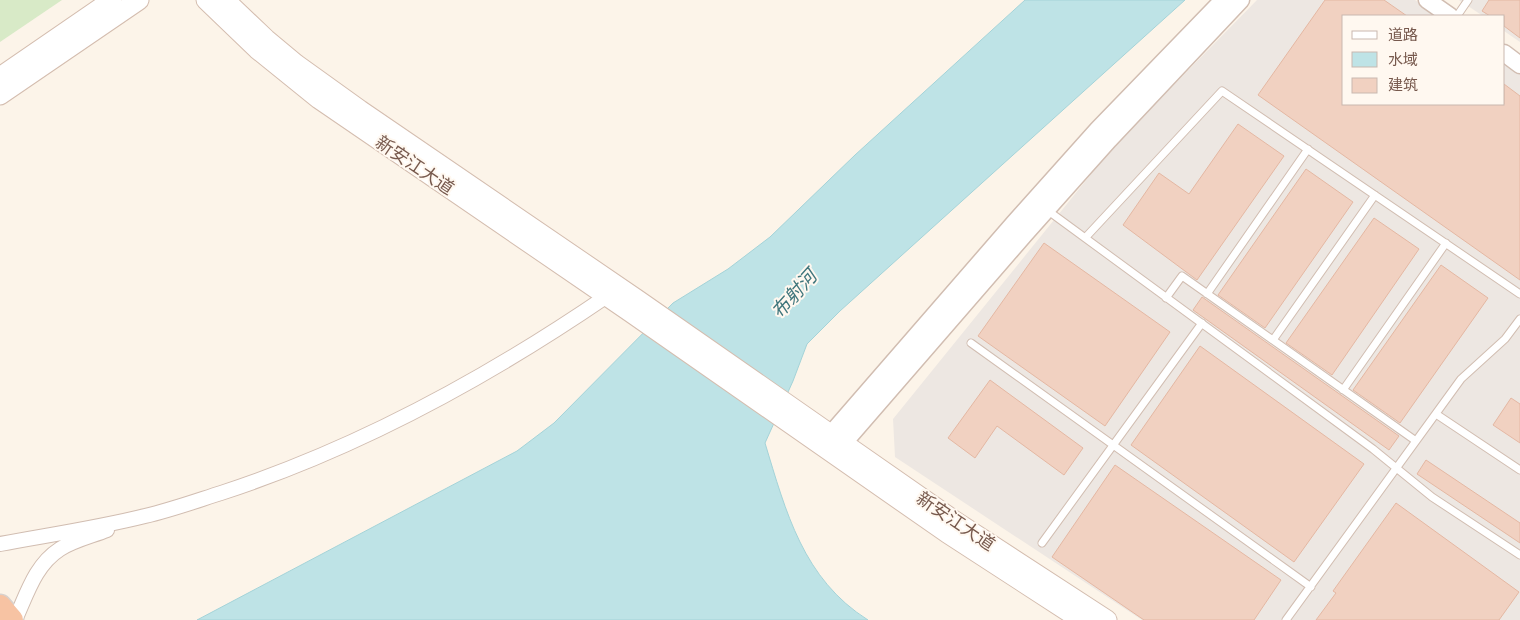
<svg xmlns="http://www.w3.org/2000/svg" width="1520" height="620" font-family="'Roboto Condensed','Noto Sans SC',sans-serif">
	<rect width="100%" height="100%" fill="#fcf4e9"/>
	<!-- industrial -->
	<path fill="#ede7e2" d="M1257,0h158l23,16h-94v88h160v-42l16,11v547h-378l-247,-163 -2,-38 220,-272z
		M1459,0h61v42l-16,-11v-15h-21z"/>
	<!-- green -->
	<path fill="#d8eac7" d="M0,0h62l-62,42z"/>
	<!-- water -->
	<path fill="#bee3e6" stroke="#a4d3d8" d="M1025,0h160l-345,311 -33,33 -14,37 -28,62c21,69 38,136 103,177h-671l320,-169 37,-28 119,-120 55,-34 42,-32 85,-82z"/>
	<!-- building -->
	<path fill="#f1d1c1" stroke="#e4b7a2" d="M1325,0h59l23,16h-63v88h160v-20l16,12v184l-262,-185z
		M1489,0h31v38l-16,-12v-10h-14l-8,-5z
		M1238,124l46,32 -87,124 -74,-55 36,-52 30,21z
		M1306,169l47,33 -88,126 -47,-33z
		M1374,218l45,31 -87,126 -46,-32z
		M1044,243l126,89 -65,94 -127,-90z
		M1441,265l47,33 -88,125 -47,-33z
		M1202,297l197,139 -10,14 -196,-140z
		M1200,346l164,118 -70,98 -163,-117z
		M990,380l93,68 -19,27 -67,-49 -22,32 -27,-20z
		M1511,398l9,6v39l-27,-18z
		M1426,460l94,63v20l-103,-69z
		M1115,465l166,115 -27,40h-110l-92,-63z
		M1396,503l123,89 -20,28h-183l20,-27 -3,-2z"/>
	<g fill="none" stroke-linecap="round" stroke-linejoin="round">
		<defs>
			<path id="service" d="M1457,16l11,-16
				M1047,210l326,239 59,48 88,58
				M1085,238l137,-147 298,203
				M1207,294l101,-145
				M1166,298l16,-22 234,165
				M1273,340l102,-145
				M971,343l340,244
				M1343,390l103,-147
				M1436,414l84,56
				M1042,543l160,-220
				M1286,620l175,-241 44,-40 15,-20"/>
			<path id="minor" d="M0,544c48,-9 97,-16 145,-28 26,-6 51,-15 76,-23 138,-45 266,-115 386,-197
				M15,620c12,-26 20,-55 45,-71 14,-9 32,-13 47,-19"/>
			<path id="tertiary" d="M1427,0l23,16
				M1504,53l16,12
				M823,443l191,-220 84,-94 125,-129
				M836,452l189,-218 84,-94 132,-140"/>
			<path id="secondary" d="M206,0l51,49 62,50 311,213 317,221 134,87
				M225,0l41,39 30,25 64,46 278,190 317,221 152,99
				M0,77l112,-77
				M0,95l139,-95"/>
			<path id="trunk" d="M0,606l12,14"/>
		</defs>
		<!-- service casing -->
		<use href="#service" stroke="#d1bdb1" stroke-width="9"/>
		<!-- minor casing -->
		<use href="#minor" stroke="#d1bdb1" stroke-width="16"/>
		<!-- tertiary casing -->
		<use href="#tertiary" stroke="#d1bdb1" stroke-width="19"/>
		<!-- secondary casing -->
		<use href="#secondary" stroke="#d4bdaf" stroke-width="21"/>
		<!-- trunk casing -->
		<use href="#trunk" stroke="#d9d1cd" stroke-width="25"/>
		<!-- service -->
		<use href="#service" stroke="#fff" stroke-width="7"/>
		<!-- minor -->
		<use href="#minor" stroke="#fff" stroke-width="14"/>
		<!-- tertiary -->
		<use href="#tertiary" stroke="#fff" stroke-width="16"/>
		<!-- secondary -->
		<use href="#secondary" stroke="#fff" stroke-width="19"/>
		<!-- trunk -->
		<use href="#trunk" stroke="#f7c3a3" stroke-width="22"/>
	</g>
	<g text-anchor="middle" dominant-baseline="central" stroke-width="4" stroke-linejoin="round" paint-order="stroke">
		<!-- street labels -->
		<g font-size="18" fill="#77594d" stroke="#fff8f0">
			<text transform="translate(415 165) rotate(34)">新安江大道</text>
			<text transform="translate(956 521) rotate(34)">新安江大道</text>
		</g>
		<!-- water labels -->
		<g font-size="19" font-style="italic" fill="#40767c" stroke="#fff8f0">
			<text transform="translate(794 294) rotate(-48)">布射河</text>
		</g>
	</g>
	<!-- legend -->
	<rect x="1342" y="15" width="162" height="90" fill="#fff8f0" stroke="#c9b8af"/>
	<rect x="1352" y="31" width="25" height="8" fill="#ffffff" stroke="#c9b8af"/>
	<text x="1388" y="40" font-size="15" fill="#77594d">道路</text>
	<rect x="1352" y="52" width="25" height="15" fill="#bee3e6" stroke="#c9b8af"/>
	<text x="1388" y="65" font-size="15" fill="#77594d">水域</text>
	<rect x="1352" y="78" width="25" height="15" fill="#f1d1c1" stroke="#c9b8af"/>
	<text x="1388" y="90" font-size="15" fill="#77594d">建筑</text>
</svg>
